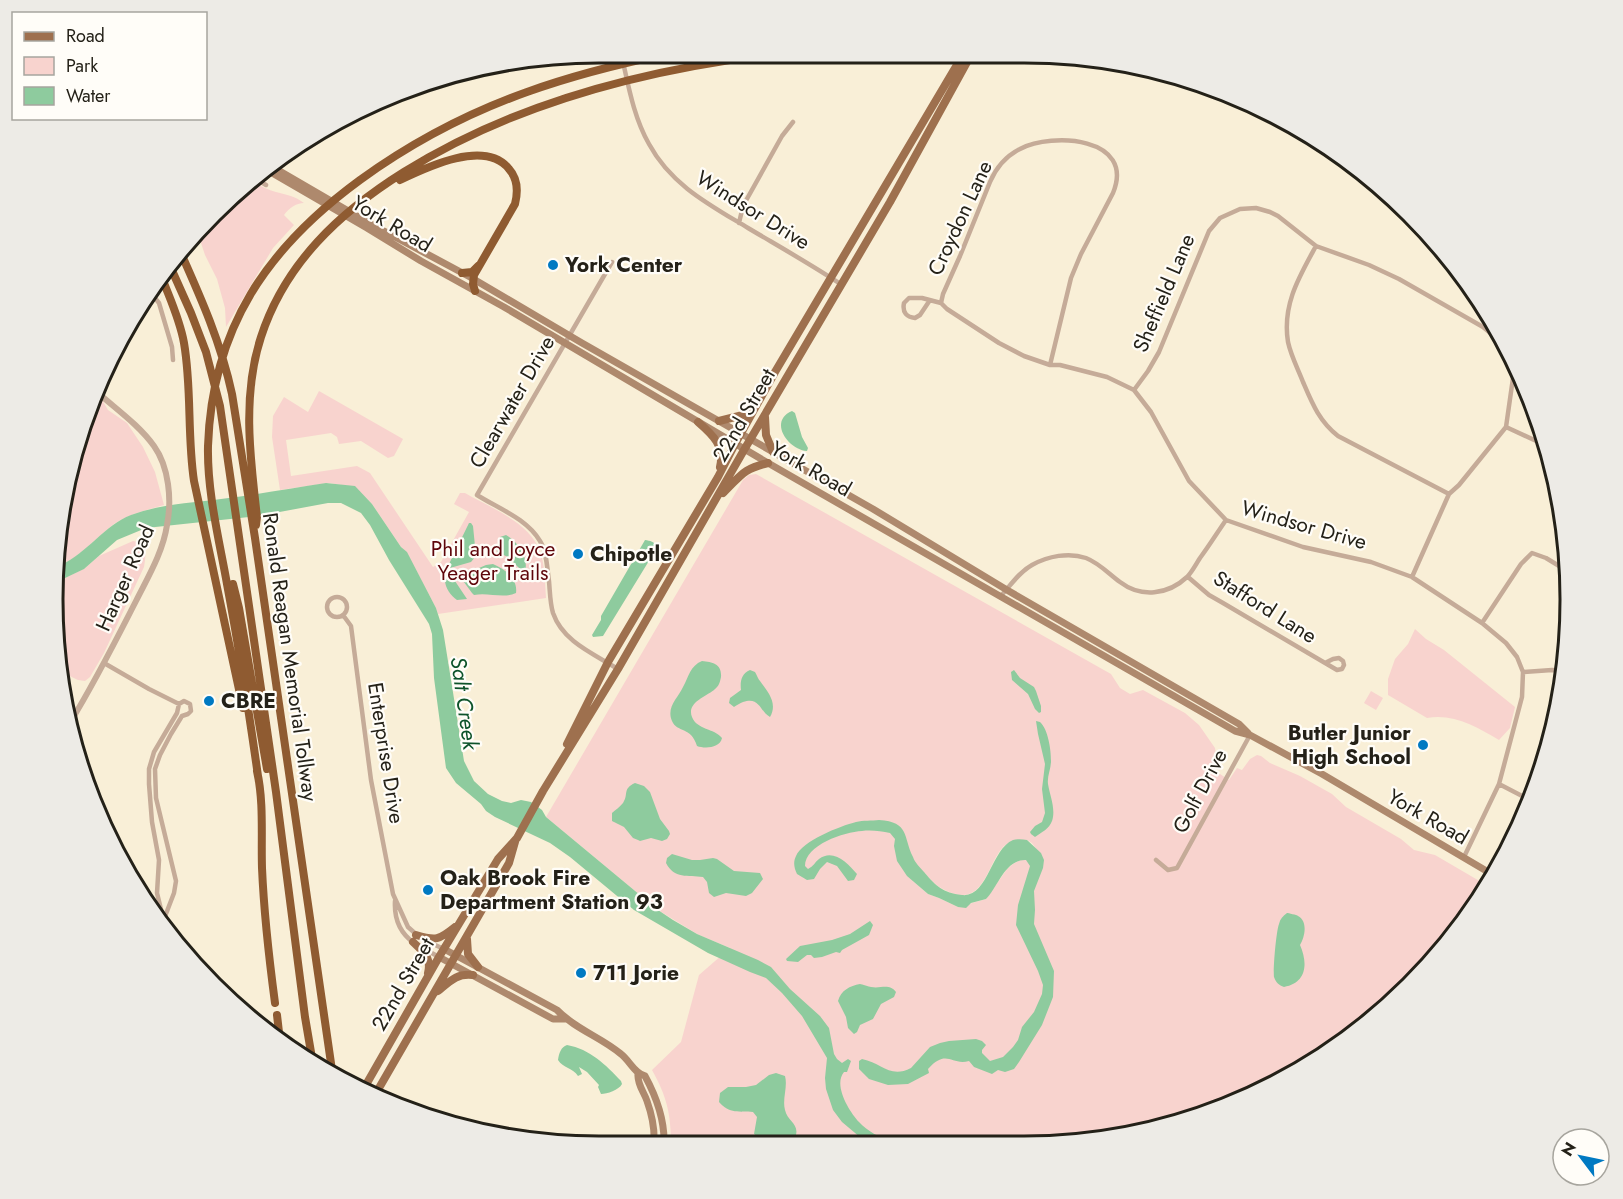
<svg xmlns="http://www.w3.org/2000/svg" width="1623" height="1199" font-family="Jost,sans-serif">
	<rect width="100%" height="100%" fill="#f9efd7"/>
	<!-- green -->
	<path fill="#f8d3ce" fill-rule="evenodd" d="M253,182c8,4 15,8 23,10 11,3 19,4 28,11 -8,0 -15,5 -20,12l10,10 -21,23 -47,79 -1,-19 -8,-29 -12,-24 -8,-24z
		M319,391l84,48 -9,17 -6,2 -27,-17 -22,3 -2,-7 -6,-4 -45,7 5,36 66,-10 13,7 63,94 8,-5 28,-50 -15,-8 6,-11h5c26,15 64,29 75,58 5,14 5,32 6,47l-108,16 -2,-6 -29,-55 -6,-6 -29,-43 -17,-17 -26,-4 -49,7 -8,-53 1,-21 11,-19 24,15z
		M101,398l7,12 19,13 16,24 12,25 9,33c-17,5 -35,9 -50,19 -18,14 -33,32 -53,41l2,-72 23,-67z
		M756,474l355,200 9,14 10,6 13,-4 42,23 14,12 16,23 2,15 -4,4 1,3 15,10 8,-12 5,2 8,-11 7,-4 4,1 9,7 30,13 32,18 14,13 55,32 13,11 21,5 53,31 -53,74 -78,73 -124,72 -138,37 -424,3c0,-31 -4,-48 -19,-75l29,-28 18,-67 31,-27 -33,-14 -39,-24 -112,-93 197,-337 6,-5zM1027,840l5,3 5,7 -24,14 -6,5 -21,30 -28,8 -19,-9 -11,-4 -15,-13 12,-8c8,11 17,17 30,21 30,8 33,-32 49,-48 5,-4 16,-5 23,-6z
		M133,541c15,2 13,14 11,26l-40,86 -14,24 -5,4 -7,-1 -21,-10 3,-91h3l22,-11 14,-12z
		M1415,629l11,10 18,11 71,57 -5,21 -11,12c-22,-13 -46,-27 -72,-22l-39,-23v-16l7,-20 13,-15z
		M1371,691l12,7 -7,12 -12,-7z"/>
	<!-- water -->
	<path fill="#8ecb9e" d="M792,411l3,2 7,24 6,11 -1,3c-19,-1 -39,-30 -15,-40z
		M326,483l29,3 17,18 29,43 6,5 29,56 7,22 21,131 10,20 14,13 14,7 9,2 10,-3 10,2 11,8 4,7 112,93 15,10 24,14 61,26 13,7 19,22 30,27 9,12 5,26 3,5 5,4 6,-4 3,2 -4,11h-3c-11,13 5,39 15,50 8,9 21,15 32,21h-24l-25,-21 -9,-12 -7,-21 -1,-11 2,-20 -25,-42 -20,-23 -16,-15 -16,-6 -42,-19 -74,-43 -64,-53 -20,-14 -55,-26 -9,-6 -5,-7 -25,-21 -10,-15 -12,-90 -2,-44 -3,-10 -40,-64 -19,-35 -9,-12 -20,-10h-13l-70,13 -112,12 -29,12 -33,29 -21,10h-3l1,-14c26,-12 44,-40 70,-50 30,-11 60,-12 90,-16 35,-4 70,-11 105,-16z
		M469,523h2l2,3 3,30 -5,6 -21,6 -2,-2z
		M506,535c12,7 23,22 19,37l-4,-2 -13,-13 -11,-5 3,-15z
		M645,540c5,1 10,1 11,7l-1,4 -52,85 -10,1 -1,-2 9,-15v-4z
		M493,564c12,5 25,15 23,29 -13,6 -28,-1 -42,2l-2,-2 -11,-15 2,-3 23,-10z
		M450,577l3,1 14,21 -10,1c-6,-4 -12,-12 -12,-20z
		M702,661c11,1 20,3 19,16 -1,5 -2,9 -6,12 -7,7 -29,13 -23,28 5,13 22,11 30,21 -2,10 -17,11 -25,8 -6,-20 -20,-13 -25,-25 -6,-14 6,-23 11,-34 6,-11 7,-21 19,-26z
		M750,670l5,2c2,3 3,7 5,9 8,11 18,22 10,36 -10,-5 -10,-21 -27,-15 -3,1 -6,3 -9,5l-5,-4 1,-5 11,-8c-1,-8 0,-16 9,-20z
		M1014,670l6,8 14,9 2,4 5,15v6l-2,1 -4,-4 -7,-15 -16,-14 -1,-8z
		M1036,721l4,1c8,7 11,27 11,39 0,8 -4,15 -3,23 2,12 8,25 4,37 -3,8 -10,11 -17,16l-4,-3 -1,-2 5,-6 7,-4 3,-9 -3,-24 3,-25 -7,-30z
		M635,783l9,3 6,6 10,27 9,12 1,3 -3,5 -5,2 -11,-3 -11,3 -2,-1 -5,-2 -9,-11 -12,-6v-8c3,-3 8,-6 11,-10 6,-9 -1,-14 12,-20z
		M879,820c31,2 24,17 34,37 2,6 7,10 11,15 12,14 19,21 38,23 26,3 29,-46 51,-55 4,-1 9,-1 14,0l14,13 3,7 -1,8 -9,23 1,19 -1,14 20,47 -1,26 -11,28 -23,37 -5,7 -9,3 -7,-2 -6,4 -18,-7 -5,-6c-18,5 -22,-13 -41,8l1,4 -21,11 -20,1 -19,-6 -10,-10v-8l3,-2c20,4 28,20 49,9l19,-21 10,-4 9,-2 27,-2 6,2 4,4 -4,5v3l8,8 13,-4 10,-10 5,-7 4,-13 12,-15 8,-18 1,-9 -5,-14 -22,-46 2,-20 12,-39 -4,-6c-21,-1 -28,27 -40,39l-15,4 -5,5 -8,-1 -19,-9 -11,-4 -21,-18 -10,-15 -3,-15 1,-7 -5,-6c-9,-2 -19,-3 -28,-2 -18,1 -57,14 -57,35l3,3c6,-3 6,-6 11,-10 14,-11 29,4 38,15l-3,6 -6,1 -11,-15 -10,-4 -7,7 -6,10 -7,1 -10,-6c-3,-6 -4,-12 -1,-18 6,-15 44,-30 60,-34 7,-2 16,-1 23,-2z
		M672,854l20,6h8l13,-2 4,1 17,12 26,2 3,6 -11,14 -6,3 -20,-3 -12,4 -5,-4 -2,-11 -4,-5c-15,-2 -29,2 -37,-14l1,-5z
		M1287,913c1,0 10,2 11,3 10,5 7,21 2,29 8,18 7,38 -16,42 -5,-2 -8,-4 -10,-10 -1,-7 2,-45 5,-53 1,-5 4,-8 8,-11z
		M870,921l3,4 -4,10 -27,15 -2,3 -4,-1 -14,5 -8,1 -3,-3h-4l-9,7 -11,-1 -1,-2 14,-13 32,-6 18,-6z
		M860,984c2,0 9,3 11,3 10,2 18,-4 25,5l-2,5 -13,7 -8,15 -13,6 -3,7 -3,2 -6,-6 -2,-11 -8,-16c3,-11 12,-15 22,-17z
		M567,1045c23,4 39,20 54,36l1,3c-3,6 -15,10 -21,10l-3,-7 1,-2 -12,-13 -8,-5 3,7 -4,2c-5,-8 -15,-8 -20,-16 1,-7 3,-13 9,-15z
		M776,1073l9,3c3,11 -3,23 0,34 3,13 17,14 9,30l-6,3 -15,-4 -14,-1 -5,-4 3,-17 -4,-5c-13,-1 -24,2 -34,-10l1,-9 8,-6h18l10,-2 13,-10z"/>
	<g fill="none" stroke-linecap="round" stroke-linejoin="round">
		<!-- minor -->
		<path stroke="#c5ab98" stroke-width="4.5" d="M621,53c7,30 12,63 28,91 22,41 61,61 99,84 32,19 64,37 94,57
			M256,179l10,6
			M739,223l4,-17 39,-70 11,-14
			M1316,246c-17,31 -34,59 -28,96 3,14 10,27 15,40 9,21 16,39 35,54l111,58
			M612,262l-135,233c22,14 49,23 63,46 7,11 7,27 9,40 1,11 1,22 4,32 10,29 41,41 65,56
			M148,299l7,-1 4,5 13,44 1,13
			M930,300l-10,15 -5,3c-8,-1 -13,-5 -11,-15l5,-5h13l19,5 6,6 52,34 25,13 26,9h10l47,12 27,13 17,22 38,69 37,39 77,27 68,15 41,15 70,46 24,20 11,14 6,15 -1,25 -23,87 -35,73
			M941,303l2,-9 17,-38 30,-74c6,-14 16,-26 30,-33 32,-17 116,-12 93,44l-32,61 -10,24 -21,87
			M1134,390l14,-19 11,-19 50,-121 11,-13 20,-9 16,-1 14,4 8,4 38,30 53,19 30,14 84,48 17,14 12,24 1,13 -7,49 -47,58 -10,9 -37,83
			M1506,427l41,19
			M1188,577l21,18 14,8 114,67 5,-1 2,-4 -1,-4 -4,-3 -6,1 -8,4
			M1000,597c10,-11 19,-25 32,-32 16,-9 37,-13 54,-7 13,5 23,16 34,24 21,16 48,13 67,-5 5,-5 9,-13 13,-19 9,-12 17,-25 26,-38
			M327 607a10 10 0 1 1 20 0a10 10 0 1 1-20 0Z
			M343,615l8,11 20,154 22,114 15,33 9,8
			M1482,623l39,-59 11,-11 14,5 23,14
			M104,663l45,26 30,15
			M1523,672l29,-2 14,1
			M1499,784l31,16
			M1156,860l12,10 9,-2 73,-133
			M395,901c-1,17 5,32 19,42
			M164,919l10,-26 2,-12 -20,-83 -1,-29 5,-14 11,-21 11,-18 6,-2 3,-3 -1,-7 -6,-3 -5,3 -2,9 -23,39 -5,17v15l3,38 7,38 -2,33 10,41
			M424,940l20,9
			M421,947l18,10"/>
		<!-- tertiary -->
		<path stroke="#c5ab98" stroke-width="6" d="M71,721c24,-39 44,-79 65,-120 12,-24 27,-49 31,-76 5,-25 2,-58 -13,-79 -15,-21 -38,-37 -57,-54"/>
		<!-- secondary -->
		<path stroke="#ae896d" stroke-width="7" d="M271,166l98,57 101,54 112,66 291,166 134,81 232,134 9,9
			M267,170l100,58 54,33 83,46 264,156 467,268 15,4 72,39 173,102
			M444,949l113,61c18,19 44,27 64,44 9,7 13,19 24,22 12,22 20,44 19,69
			M439,957l114,62h13
			M638,1074c-1,10 6,18 9,27 5,14 8,29 7,44"/>
		<!-- primary -->
		<path stroke="#9e704e" stroke-width="8" d="M765,417l1,18 7,17
			M719,421l24,-6 10,-5
			M698,422c15,13 27,24 22,45
			M723,493c18,-17 19,-24 45,-30
			M567,744l41,-82 110,-185 17,-33 40,-72 189,-319
			M416,935c20,6 23,5 39,-8
			M467,939l1,15 10,13
			M413,942c10,10 19,15 15,31
			M438,991c12,-10 19,-18 35,-16
			M363,1090l76,-133 59,-98 19,-21 26,-47 75,-122 126,-219 146,-248 82,-149
			M375,1095l134,-232 6,-21"/>
		<!-- motorway -->
		<path stroke="#8f5b31" stroke-width="8" d="M1115,63l73,18
			M400,180c27,-13 85,-41 109,-11 9,10 9,23 6,35l-41,71 -1,9 2,7
			M180,251c21,47 41,92 52,143l23,144 78,539
			M170,266l21,47 15,39 14,54 56,386 29,225 8,47
			M462,273l10,-1 6,-6
			M162,278c8,21 18,42 22,65 8,46 3,92 10,138l49,227
			M256,525l1,-8c-7,-60 -15,-122 4,-180 24,-74 79,-125 143,-165 113,-71 247,-104 378,-119
			M233,584l6,24 28,161
			M257,771c7,31 4,65 5,97 2,46 7,90 13,135
			M258,776c-9,-64 -19,-128 -31,-192 -8,-45 -20,-92 -19,-138 4,-118 59,-198 152,-266 51,-37 108,-67 167,-88 47,-17 96,-29 144,-39
			M277,1015l3,26"/>
	</g>
	<!-- markers -->
	<g fill="#0079c2" stroke="#fffdf8" stroke-width="2">
		<circle cx="553" cy="265" r="6"/>
		<circle cx="578" cy="554" r="6"/>
		<circle cx="209" cy="701" r="6"/>
		<circle cx="1423" cy="745" r="6"/>
		<circle cx="428" cy="890" r="6"/>
		<circle cx="581" cy="973" r="6"/>
	</g>
	<g text-anchor="middle" dominant-baseline="central" stroke-width="4.5" stroke-linejoin="round" paint-order="stroke">
		<!-- street labels -->
		<g font-size="21" fill="#242118" stroke="#fffdf8">
			<text transform="translate(753 210) rotate(32)">Windsor Drive</text>
			<text transform="translate(960 218) rotate(-65)">Croydon Lane</text>
			<text transform="translate(392 224) rotate(31)">York Road</text>
			<text transform="translate(1164 293) rotate(-67)">Sheffield Lane</text>
			<text transform="translate(512 402) rotate(-60)">Clearwater Drive</text>
			<text transform="translate(744 415) rotate(-60)">22nd Street</text>
			<text transform="translate(811 469) rotate(30)">York Road</text>
			<text transform="translate(1304 525) rotate(16)">Windsor Drive</text>
			<text transform="translate(125 578) rotate(-66)">Harger Road</text>
			<text transform="translate(1265 607) rotate(32)">Stafford Lane</text>
			<text transform="translate(290 657) rotate(82)">Ronald Reagan Memorial Tollway</text>
			<text transform="translate(386 753) rotate(81)">Enterprise Drive</text>
			<text transform="translate(1200 791) rotate(-62)">Golf Drive</text>
			<text transform="translate(1428 817) rotate(30)">York Road</text>
			<text transform="translate(403 984) rotate(-60)">22nd Street</text>
		</g>
		<!-- poi labels -->
		<g font-size="21" font-weight="bold" fill="#242118" stroke="#fffdf8" text-anchor="start">
			<text x="565" y="265">York Center</text>
			<text x="590" y="554">Chipotle</text>
			<text x="221" y="701">CBRE</text>
			<text x="1411" y="733" text-anchor="end">Butler Junior<tspan x="1411" dy="24">High School</tspan></text>
			<text x="440" y="878">Oak Brook Fire<tspan x="440" dy="24">Department Station 93</tspan></text>
			<text x="593" y="973">711 Jorie</text>
		</g>
		<!-- park labels -->
		<g font-size="21" fill="#5e050a" stroke="#fffdf8">
			<text x="493" y="549">Phil and Joyce<tspan x="493" dy="24">Yeager Trails</tspan></text>
		</g>
		<!-- water labels -->
		<g font-size="22" font-style="italic" fill="#0d532a" stroke="#fffdf8">
			<text transform="translate(465 703) rotate(82)">Salt Creek</text>
		</g>
	</g>
	<!-- crop -->
	<path d="M0 0H1623V1199H0ZM599 63H1024A536 536 0 0 1 1560 599V600A536 536 0 0 1 1024 1136H599A536 536 0 0 1 63 600V599A536 536 0 0 1 599 63Z" fill="#edebe6" fill-rule="evenodd"/>
	<path fill="none" stroke="#242118" stroke-width="3" d="M599 63H1024A536 536 0 0 1 1560 599V600A536 536 0 0 1 1024 1136H599A536 536 0 0 1 63 600V599A536 536 0 0 1 599 63Z"/>
	<!-- legend -->
	<rect x="12" y="12" width="195" height="108" fill="#fffdf8" stroke="#a7a59e" stroke-width="1.5"/>
	<rect x="24" y="32" width="30" height="9" fill="#9e704e" stroke="#a7a59e" stroke-width="1.5"/>
	<text x="66" y="42" font-size="18" fill="#242118">Road</text>
	<rect x="24" y="57" width="30" height="18" fill="#f8d3ce" stroke="#a7a59e" stroke-width="1.5"/>
	<text x="66" y="72" font-size="18" fill="#242118">Park</text>
	<rect x="24" y="87" width="30" height="18" fill="#8ecb9e" stroke="#a7a59e" stroke-width="1.5"/>
	<text x="66" y="102" font-size="18" fill="#242118">Water</text>
	<!-- north arrow -->
	<g transform="translate(1581 1157) rotate(302)"><circle r="28" fill="#fffdf8" stroke="#a7a59e" stroke-width="1.5"/>
	<path d="M0-4.5L10 22L0 15L-10 22Z" fill="#0079c2"/>
	<text y="-9" font-size="16" font-weight="bold" text-anchor="middle" fill="#242118">N</text>
	</g>
</svg>
